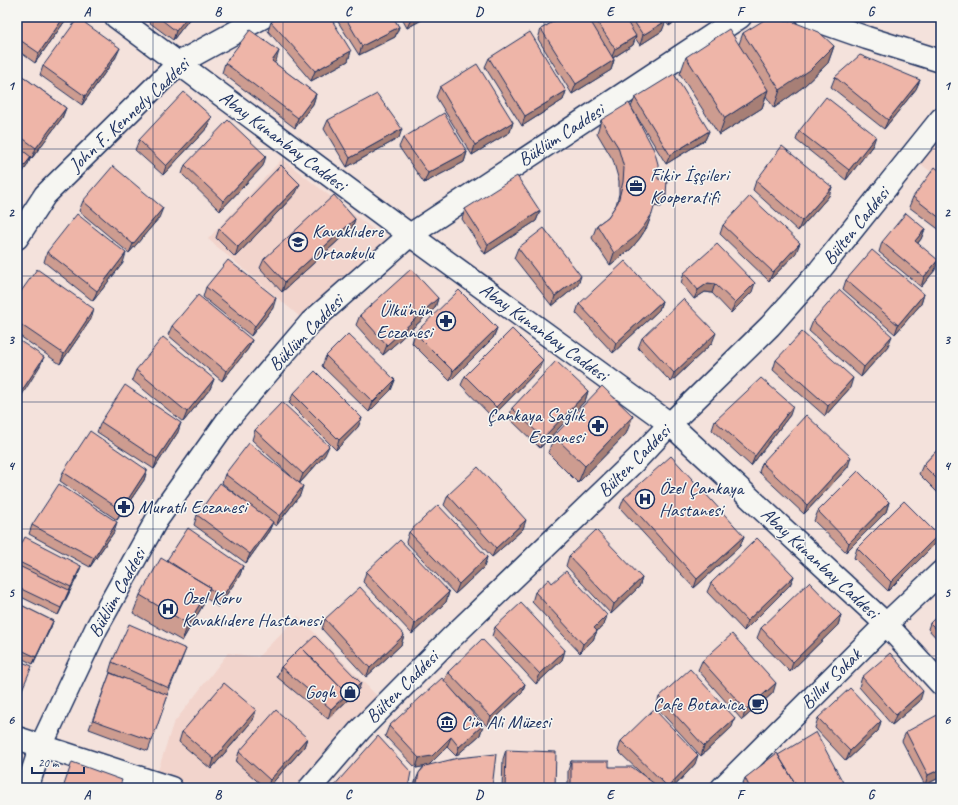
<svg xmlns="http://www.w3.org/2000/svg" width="958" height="805" font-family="Caveat,sans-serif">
	<rect width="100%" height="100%" fill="#f4e2dc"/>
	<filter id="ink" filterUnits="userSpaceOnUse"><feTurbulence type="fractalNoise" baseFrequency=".025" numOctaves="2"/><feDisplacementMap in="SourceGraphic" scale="8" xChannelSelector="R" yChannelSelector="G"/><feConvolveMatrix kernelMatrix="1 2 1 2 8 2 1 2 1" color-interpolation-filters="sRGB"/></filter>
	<g filter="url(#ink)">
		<!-- built -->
		<path fill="#f2d4cc" d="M941,119v60l-30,-22z
			M282,159l101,78 3,8 -80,77 -98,-83z
			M298,616l87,88 -75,84h-142l-14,-5 19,-59 55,-71 30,4z"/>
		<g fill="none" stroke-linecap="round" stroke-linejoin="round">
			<defs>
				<path id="minor" d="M116,17l294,218 260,189 216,200 55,60
					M807,17l60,21 74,23
					M17,238l28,-43 134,-132 84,-46
					M17,738l154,50
					M27,788l14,-42 55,-117 60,-108 73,-103 82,-96 99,-87 330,-218
					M310,788l50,-58 90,-91 188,-181 32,-34 100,-98 50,-56 121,-151
					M722,788l164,-164 55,-52"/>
			</defs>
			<!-- minor casing -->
			<use href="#minor" stroke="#1b2f5e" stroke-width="25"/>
			<!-- minor -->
			<use href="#minor" stroke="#f6f6f2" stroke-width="22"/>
		</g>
		<!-- wall -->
		<path fill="#cd9c90" stroke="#1b2f5e" d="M17,17h49l-1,4 -30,42 -18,-13z
			M134,17h7l-3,4z
			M142,17h49l-18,23z
			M335,17h58l6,10 -4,10 -36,18z
			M401,17h26l-20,11z
			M561,17h121l-13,9 -4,-5 -3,10 -22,14 -5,-7 -2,7 -20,13 1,2 -3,10 -39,24 -34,-55 3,-10z
			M914,17h27v5z
			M271,22l80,29 -3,10 -37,20 -43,-50z
			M743,33l91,13 -6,17 -25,24 -29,21 -8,-12 -4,12 -43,27 -39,-61 6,-17 53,-13z
			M116,57l-34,48 -42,-30 3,-9z
			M489,58l77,33 -3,9 -41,26 -37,-59z
			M276,61l-2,2 42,31 -3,10 -18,24 -73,-55 3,-10z
			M17,72l49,36 -4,10 -30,40 -1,-1 -4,9 -10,14z
			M835,77l85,3 -4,9 -32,40 -53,-42z
			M440,87l73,35 -3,10 -38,23 -36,-58z
			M635,98l74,33 -4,9 -39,24 -35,-57z
			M212,117l-4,10 -45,48 -28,-25 4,-10z
			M328,120l71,18 -52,29 -23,-38z
			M601,120l57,59 8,16 -5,12 -7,-1 -7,21 -7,11 -9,11 -21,16 -18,-27 5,-13 11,-8 8,-12 3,-11v-13l-6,-21 -16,-27z
			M799,131l74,14 -27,35 -50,-40z
			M403,138l64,14 -3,10 -40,21 -25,-36z
			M185,165l78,1 -43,45 -38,-37z
			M941,172v59l-32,-24 4,-10z
			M756,181l76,6 -3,9 -31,35 -45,-41z
			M296,193l-61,64 -19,-19 3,-9z
			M83,201l76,17 -30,35 -50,-42z
			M465,209l75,2 -4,10 -51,33 -23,-35z
			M355,219l-3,9 -70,64 -22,-24 4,-9z
			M723,225l73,28 -27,28 -49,-47z
			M925,229l-4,10 -3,4 17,27 -14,17 -42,-35 3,-10z
			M518,248l60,37 -26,21 -38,-48z
			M47,252l76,11 -30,38 -49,-39z
			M684,273l68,19 -21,21 -19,-20 -7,-1 -11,7 -13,-16z
			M846,280l78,14 -3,10 -26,30 -52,-45z
			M206,287l67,21 -22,28 -48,-39z
			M17,297l77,12 -3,10 -31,45 -43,-30z
			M438,298l-3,10 -52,47 -27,-30 4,-10z
			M662,301l-3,9 -46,43 -37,-40 3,-9z
			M813,321l75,25 -27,31 -52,-46z
			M172,326l80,14 -4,9 -26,32 -54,-46z
			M497,328l-4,10 -43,43 -38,-38 3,-10z
			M642,338l70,5 -41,39 -33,-34z
			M326,356l69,24 -4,10 -22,22 -47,-46z
			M776,360l74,28 -25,28 -52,-46z
			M539,369l-47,48 -31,-32 4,-9z
			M136,370l78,9 -4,10 -27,33 -51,-42z
			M588,391l-3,10 -45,47 -31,-30 3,-10z
			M293,394l69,24 -4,9 -22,23 -47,-47z
			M790,415l-39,51 -39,-36 3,-9z
			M101,422l77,10 -24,37 -57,-37z
			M255,430l70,25 -25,28v12l-24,31 -4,-3 -3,8 -23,32 -52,-38 3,-10 51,-11 -26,-21 3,-9 66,2 -39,-36z
			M626,434l-48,49 -30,-30 6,-17z
			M941,446v50l-22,-22 4,-9z
			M762,463l86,4 -44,47 -45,-42z
			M147,470l-3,10 -27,40 -57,-39 3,-9z
			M448,495l75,34 -31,28 -48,-52z
			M624,498l120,38 -4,10 -46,42 -74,-80z
			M889,502l-3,10 -40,40 -32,-31 4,-10z
			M32,525l82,7 -24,35 -61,-33z
			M409,532l78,25 -3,10 -29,27 -49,-52z
			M935,544l-47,47 -34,-33 3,-10z
			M17,553l64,13 -3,9 -20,40 -41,-20z
			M569,556l73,22 -3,9 -28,27 -45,-48z
			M167,560l76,6 -3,9 -22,32 -12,-9 -3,7 -21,36 -49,-28 7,-18 27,-33z
			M366,572l83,20 -3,10 -34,32 -49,-52z
			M794,576l-4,9 -46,46 -37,-39 4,-9z
			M552,583l55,32 -3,10 -7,6 -4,9 -13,13 -48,-51 3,-10z
			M17,603l36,18 -2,6 -18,37 -16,-8z
			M941,612v31l-13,-14 2,-6z
			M841,615l-3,10 -48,47 -33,-34 4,-10z
			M325,619l79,16 -3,10 -35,32 -44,-48z
			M495,627l70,23 -3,10 -26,24 -44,-48z
			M186,649l-4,10 -15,36h1l-20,56 -59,-22 21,-56 15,6 -16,-7 3,-10z
			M702,661l71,32 -31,27 -44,-50z
			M281,667l78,22 -31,30 -51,-42z
			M448,672l77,12 -3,9 -35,33 -39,-40 35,39 -3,10 -24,21 -9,-9 -18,18 63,23h-78l1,-6 4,-9 5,-7 -8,2 -31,-32 4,-10 55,-45z
			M862,677l58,24 -28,24 -33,-38z
			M659,697l73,30 -31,29 -45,-49z
			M256,710l-3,10 -42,49 -32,-27 3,-10z
			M818,718l63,3 -3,10 -32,30 -31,-33z
			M906,732l35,45 -16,8 -23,-44z
			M307,738l-3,9 -36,41h-3l-29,-26 3,-10z
			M621,741l74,23 -22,24h-105v-17l3,-10 38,6 34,8 -25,-24z
			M506,750l49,38h-53l1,-29z
			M778,755l68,33h-105l4,-10z"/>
		<!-- shaded-wall -->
		<path fill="#a77f76" stroke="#1b2f5e" d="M64,17h2l-1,4 -30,42 4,-10z
			M187,17h4l-18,23 3,-9z
			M414,17h13l-20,11 4,-9z
			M672,17h10l-13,9z
			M666,21l-4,10 -22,14 3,-10z
			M399,27l-4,10 -36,18 3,-9z
			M636,36l-3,9 -22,14 4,-10z
			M834,46l-6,17 -25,24 -29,21 6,-18z
			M120,48l-4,9 -34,48 3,-9z
			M279,51l-3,10 -7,9 3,-9z
			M351,51l-3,10 -37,20 4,-10z
			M614,60l-3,10 -39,24 4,-10z
			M920,80l-4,9 -32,40 4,-9z
			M768,90l-6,18 -43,27 6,-17z
			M566,91l-3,9 -41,26 3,-10z
			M316,94l-3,10 -18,24 3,-10z
			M66,108l-4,10 -30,40 4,-10z
			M212,117l-4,10 -45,48 3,-9z
			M513,122l-3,10 -38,23 3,-10z
			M402,129l-3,9 -52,29 3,-9z
			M709,131l-4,9 -39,24 4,-9z
			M876,136l-3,9 -27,35 3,-10z
			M467,152l-3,10 -40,21 4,-10z
			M266,156l-3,10 -43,45 3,-10z
			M31,157l-4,9 -10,14v-5z
			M300,184l-4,9 -61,64 3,-10z
			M832,187l-3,9 -31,35 4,-10z
			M658,194l8,1 -5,12 -8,-1z
			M163,208l-4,10 -30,35 4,-9z
			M540,211l-4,10 -51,33 3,-9z
			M652,214l-5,13 -7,11 -9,11 -21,16 4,-12z
			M355,219l-3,9 -70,64 3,-10z
			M925,229l-4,10 -9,11 3,-9z
			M800,243l-4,10 -27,28 4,-9z
			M126,253l-3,10 -30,38 4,-10z
			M938,260l-3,10 -14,17 3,-10z
			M581,276l-3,9 -26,21 3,-10z
			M708,283l7,1 -3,9 -7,-1 -11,7 4,-9z
			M755,283l-3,9 -21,21 4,-10z
			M924,294l-3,10 -26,30 3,-9z
			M276,298l-3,10 -22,28 4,-10z
			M438,298l-3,10 -52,47 4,-10z
			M662,301l-3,9 -46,43 3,-10z
			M94,309l-3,10 -31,45 4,-10z
			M497,328l-4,10 -43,43 3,-10z
			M716,333l-4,10 -41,39 3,-9z
			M892,336l-4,10 -27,31 3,-10z
			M252,340l-4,9 -26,32 4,-10z
			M44,357l-4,9 -23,37v-5z
			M543,360l-4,9 -47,48 4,-10z
			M853,378l-3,10 -25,28 3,-10z
			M214,379l-4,10 -27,33 4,-10z
			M395,380l-4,10 -22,22 4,-10z
			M588,391l-3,10 -45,47 3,-10z
			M793,406l-3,9 -39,51 4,-10z
			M22,414l-4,10 -1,2v-4z
			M633,416l-7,18 -48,49 7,-17z
			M362,418l-4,9 -22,23 3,-10z
			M181,423l-3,9 -24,37 3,-10z
			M329,446l-4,9 -26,29 4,-10z
			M851,457l-3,10 -44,47 3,-9z
			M147,470l-3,10 -27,40 4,-10z
			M303,486l-3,9 -24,31 4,-10z
			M889,502l-3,10 -40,40 3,-9z
			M526,520l-3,9 -31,28 4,-9z
			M117,522l-3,10 -24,35 4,-9z
			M273,522l-4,9 -23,32 4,-9z
			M938,535l-3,9 -47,47 3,-9z
			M744,536l-4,10 -46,42 3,-9z
			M487,557l-3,10 -29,27 4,-10z
			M81,566l-3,9 -20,40 13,-28z
			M243,566l-3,9 -22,32 4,-10z
			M794,576l-4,9 -46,46 3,-10z
			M642,578l-3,9 -28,27 3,-10z
			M210,587l-7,18 -21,36 6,-17z
			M449,592l-3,10 -34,32 3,-10z
			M607,615l-3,10 -7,6 -4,9 -13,13 3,-9 11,-16z
			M841,615l-3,10 -48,47 3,-10z
			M53,621l-2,6 -18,37 3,-7z
			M404,635l-3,10 -35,32 4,-9z
			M565,650l-3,10 -26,24 4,-10z
			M361,683l-2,6 -31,30 3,-10z
			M776,683l-3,10 -31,27 4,-10z
			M525,684l-3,9 -35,33 4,-9z
			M923,691l-3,10 -28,24 4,-10z
			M256,710l-3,10 -42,49 3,-10z
			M735,718l-3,9 -31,29 3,-10z
			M881,721l-3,10 -32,30 4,-10z
			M483,725l-3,10 -24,21 3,-9z
			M451,737l-4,10 -19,19 -12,2 3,-10z
			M307,738l-3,9 -36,41h-1l3,-8z
			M698,755l-3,9 -22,24h-5v-1z
			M941,769v8l-16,8 3,-10z"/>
		<!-- building -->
		<path fill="#eeb5a8" stroke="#1b2f5e" d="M17,17h47l-25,36 -22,-15z
			M158,17h29l-11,14z
			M279,17h51l21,34 -36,20 -44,-49z
			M345,17h48l6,10 -37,19z
			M561,17h27l26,43 -38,24 -35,-55z
			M594,17h30l12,19 -21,13z
			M631,17h32l3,4 -23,14z
			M769,17l22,4 28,11 15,14 -24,24 -30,20 -37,-57z
			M78,18l42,30 -35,48 -42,-30z
			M729,29l39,61 -43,28 -39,-61z
			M250,30l29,21 -7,10 44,33 -18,24 -73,-55z
			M530,32l36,59 -41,25 -36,-58z
			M860,55l60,25 -32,40 -53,-43z
			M477,64l36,58 -38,23 -35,-58z
			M17,72l49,36 -30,40 -19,-14z
			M674,74l35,57 -39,24 -35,-57z
			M184,92l28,25 -46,49 -27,-26z
			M377,94l25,35 -52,29 -22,-38z
			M826,97l50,39 -27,34 -50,-39z
			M629,103l25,47 4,14v15l9,1 -1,15 -8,-1 -6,20 -8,12 -9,11 -21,16 -17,-28 11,-8 10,-15 5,-20 1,-14 -6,-21 -17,-27z
			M444,113l23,39 -39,21 -25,-35z
			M228,120l38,36 -43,45 -38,-36z
			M17,146l14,11 -14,18z
			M782,146l50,41 -30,34 -46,-40z
			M281,165l19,19 -62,63 -19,-18z
			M113,166l50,42 -30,36 -50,-43z
			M935,167l6,5v47l-28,-22z
			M517,176l23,35 -52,34 -23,-36z
			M334,195l21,24 -70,63 -21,-23z
			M750,196l50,47 -27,29 -50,-47z
			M906,213l19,16 -10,12 23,19 -14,17 -42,-35z
			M77,214l49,39 -29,38 -50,-39z
			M544,228l37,48 -26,20 -37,-48z
			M717,244l38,39 -20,20 -20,-19 -7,-1 -10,7 -14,-17z
			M872,250l52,44 -26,31 -52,-45z
			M228,260l48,38 -21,28 -49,-39z
			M625,261l37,40 -46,42 -37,-39z
			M37,269l57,40 -30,45 -47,-32v-25z
			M411,269l27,29 -51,47 -27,-30z
			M459,290l38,38 -44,43 -38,-38z
			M840,290l52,46 -28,31 -51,-46z
			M198,295l54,45 -26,31 -54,-45z
			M683,299l33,34 -42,40 -32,-35z
			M512,329l31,31 -47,47 -31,-31z
			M802,332l51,46 -25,28 -52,-46z
			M348,334l47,46 -22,22 -47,-46z
			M163,337l51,42 -27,33 -51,-42z
			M17,339l27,18 -27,41z
			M556,361l32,30 -45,47 -31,-30z
			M315,371l47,47 -23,22 -46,-46z
			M761,378l32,28 -38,50 -40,-35z
			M125,385l56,38 -24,36 -56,-37z
			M602,386l31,30 -48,50 -31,-30z
			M282,402l47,44 -26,28 -48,-44z
			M17,411l5,3 -5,8z
			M806,415l45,42 -44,48 -45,-42z
			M90,431l57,39 -26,40 -58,-38z
			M249,443l54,43 -23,30 -55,-42z
			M941,446v37l-18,-18z
			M671,456l73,80 -47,43 -73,-81z
			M478,467l48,53 -30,28 -48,-53z
			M858,471l31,31 -40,41 -31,-32z
			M220,483l53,39 -23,32 -53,-39z
			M59,484l58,38 -23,36 -62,-33z
			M904,501l34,34 -47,47 -34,-34z
			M438,505l49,52 -28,27 -50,-52z
			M188,528l55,38 -21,31 -13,-9 1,-1 -20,-12 -23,-15z
			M596,530l46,48 -28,26 -45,-48z
			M25,537l56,29 -10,21 -54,-26v-8z
			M757,538l37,38 -47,45 -36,-38z
			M400,540l49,52 -34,32 -49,-52z
			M161,558l49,29 -22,37 -48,-29z
			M19,566l50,24 -8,18 -44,-21v-18z
			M566,571l41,44 -13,13 3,3 -14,13 -48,-52 14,-13 3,4z
			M809,582l32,33 -48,47 -32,-34z
			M360,587l44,48 -34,33 -45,-49z
			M17,603l36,18 -17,36 -19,-9z
			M521,603l44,47 -25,24 -45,-47z
			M941,612v22l-11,-11z
			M129,624l57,25 -17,39 -57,-26z
			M732,634l44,49 -30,27 -44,-49z
			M315,636l46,47 -15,14 1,-3 -45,-46z
			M482,639l43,45 -34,33 -43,-45z
			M301,647l46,47 -16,15 -50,-42z
			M890,653l33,38 -27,24 -34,-38z
			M17,660l15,6 -14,33h-1z
			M690,669l45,49 -31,28 -45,-49z
			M110,673l58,22 -16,46 -59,-21z
			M442,678l41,47 -24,22 -8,-10 -19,19 -13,2 -30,-32z
			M224,683l32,27 -42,49 -32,-27z
			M850,688l31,33 -31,30 -32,-33z
			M654,709l44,46 -30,32 -47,-46z
			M276,710l31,28 -37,42 -31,-28z
			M941,713v56l-13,6 -22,-43z
			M816,732l30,56h-48l-20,-33z
			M378,736l33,36 -3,16h-76z
			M506,750l50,2 -1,36h-50z
			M777,753l21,35h-48l-5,-10z
			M496,754l-4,34h-76l3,-15 6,-7 33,-8z
			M571,761h38v6h23l24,18v3h-85z
			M72,762l50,18 -3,8h-56z"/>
	</g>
	<!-- grid -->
	<path fill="none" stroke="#1b2f5e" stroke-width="1" stroke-opacity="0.55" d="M153,17v771M283,17v771M414,17v771M544,17v771M675,17v771M805,17v771M17,149h924M17,276h924M17,402h924M17,529h924M17,656h924"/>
	<!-- icons -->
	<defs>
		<symbol id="office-ring" viewBox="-11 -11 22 22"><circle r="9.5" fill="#f6f6f2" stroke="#1b2f5e" stroke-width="1.5"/><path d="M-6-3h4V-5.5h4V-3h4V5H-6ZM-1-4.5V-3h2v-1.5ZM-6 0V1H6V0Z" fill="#1b2f5e"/></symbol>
		<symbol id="school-ring" viewBox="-11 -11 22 22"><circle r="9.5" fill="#f6f6f2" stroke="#1b2f5e" stroke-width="1.5"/><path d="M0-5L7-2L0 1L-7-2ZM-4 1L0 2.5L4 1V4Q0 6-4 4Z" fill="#1b2f5e"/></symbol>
		<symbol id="pharmacy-ring" viewBox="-11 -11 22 22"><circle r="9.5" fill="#f6f6f2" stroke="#1b2f5e" stroke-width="1.5"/><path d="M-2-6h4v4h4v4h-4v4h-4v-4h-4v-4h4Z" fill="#1b2f5e"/></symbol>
		<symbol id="hospital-ring" viewBox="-11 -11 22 22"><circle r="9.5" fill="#f6f6f2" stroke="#1b2f5e" stroke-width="1.5"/><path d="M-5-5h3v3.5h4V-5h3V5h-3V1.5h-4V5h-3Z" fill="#1b2f5e"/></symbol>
		<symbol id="shop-ring" viewBox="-11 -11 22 22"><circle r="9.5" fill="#f6f6f2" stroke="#1b2f5e" stroke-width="1.5"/><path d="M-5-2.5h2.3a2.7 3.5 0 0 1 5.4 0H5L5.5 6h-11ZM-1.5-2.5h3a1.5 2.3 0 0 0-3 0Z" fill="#1b2f5e"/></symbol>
		<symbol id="cafe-ring" viewBox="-11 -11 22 22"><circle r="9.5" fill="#f6f6f2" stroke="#1b2f5e" stroke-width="1.5"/><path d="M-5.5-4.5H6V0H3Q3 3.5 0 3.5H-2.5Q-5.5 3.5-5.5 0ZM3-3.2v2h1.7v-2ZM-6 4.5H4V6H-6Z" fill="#1b2f5e"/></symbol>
		<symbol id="museum-ring" viewBox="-11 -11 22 22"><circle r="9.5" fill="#f6f6f2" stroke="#1b2f5e" stroke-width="1.5"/><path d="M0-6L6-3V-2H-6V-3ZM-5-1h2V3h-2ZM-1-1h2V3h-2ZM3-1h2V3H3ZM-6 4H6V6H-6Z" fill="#1b2f5e"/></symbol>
	</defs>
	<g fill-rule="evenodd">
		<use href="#office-ring" x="625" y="175" width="22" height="22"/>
		<use href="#school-ring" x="287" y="231" width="22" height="22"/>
		<use href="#pharmacy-ring" x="435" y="310" width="22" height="22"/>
		<use href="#pharmacy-ring" x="587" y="415" width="22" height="22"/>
		<use href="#hospital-ring" x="634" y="488" width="22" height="22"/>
		<use href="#pharmacy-ring" x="113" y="496" width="22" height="22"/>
		<use href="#hospital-ring" x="157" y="598" width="22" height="22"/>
		<use href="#shop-ring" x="339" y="681" width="22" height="22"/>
		<use href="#cafe-ring" x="747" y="693" width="22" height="22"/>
		<use href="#museum-ring" x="436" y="711" width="22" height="22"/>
	</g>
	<g text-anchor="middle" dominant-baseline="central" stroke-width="3" stroke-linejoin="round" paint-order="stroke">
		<!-- street labels -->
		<g font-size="19" fill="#1b2f5e" stroke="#f6f6f2">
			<text transform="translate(129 115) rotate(-43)">John F. Kennedy Caddesi</text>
			<text transform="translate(561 135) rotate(-33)">Büklüm Caddesi</text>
			<text transform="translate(283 141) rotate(37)">Abay Kunanbay Caddesi</text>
			<text transform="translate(856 226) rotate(-51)">Bülten Caddesi</text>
			<text transform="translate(544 332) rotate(36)">Abay Kunanbay Caddesi</text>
			<text transform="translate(306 333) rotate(-46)">Büklüm Caddesi</text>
			<text transform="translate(634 461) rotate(-45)">Bülten Caddesi</text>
			<text transform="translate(820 563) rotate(43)">Abay Kunanbay Caddesi</text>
			<text transform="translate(117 593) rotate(-61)">Büklüm Caddesi</text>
			<text transform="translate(831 679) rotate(-45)">Billur Sokak</text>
			<text transform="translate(402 687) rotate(-45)">Bülten Caddesi</text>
		</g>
		<!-- poi labels -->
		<g font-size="19" fill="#1b2f5e" stroke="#f6f6f2" text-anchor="start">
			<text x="650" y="175">Fikir İşçileri<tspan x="650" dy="22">Kooperatifi</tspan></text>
			<text x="312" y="231">Kavaklıdere<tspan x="312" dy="22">Ortaokulu</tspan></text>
			<text x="432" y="310" text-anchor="end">Ülkü'nün<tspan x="432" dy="22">Eczanesi</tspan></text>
			<text x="584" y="415" text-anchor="end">Çankaya Sağlık<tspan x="584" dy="22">Eczanesi</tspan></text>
			<text x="659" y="488">Özel Çankaya<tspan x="659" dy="22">Hastanesi</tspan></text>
			<text x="138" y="507">Muratlı Eczanesi</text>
			<text x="182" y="598">Özel Koru<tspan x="182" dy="22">Kavaklıdere Hastanesi</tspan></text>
			<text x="336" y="692" text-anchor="end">Gogh</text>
			<text x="744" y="704" text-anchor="end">Cafe Botanica</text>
			<text x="461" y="722">Cin Ali Müzesi</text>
		</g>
	</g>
	<!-- margin -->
	<rect width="958" height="805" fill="none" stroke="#f6f6f2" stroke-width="44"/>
	<!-- scale -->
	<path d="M32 767v6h52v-6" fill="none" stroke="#1b2f5e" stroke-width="2"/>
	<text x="38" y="767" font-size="12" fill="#1b2f5e" stroke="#f6f6f2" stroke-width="3" paint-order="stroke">20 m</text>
	<rect x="22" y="22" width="914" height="761" fill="none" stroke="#1b2f5e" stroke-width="1.5"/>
	<g font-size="13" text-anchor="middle" font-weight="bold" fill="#1b2f5e">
		<text x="87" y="16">A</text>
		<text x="218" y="16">B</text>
		<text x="348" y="16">C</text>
		<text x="479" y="16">D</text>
		<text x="610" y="16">E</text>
		<text x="740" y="16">F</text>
		<text x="871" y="16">G</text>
		<text x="11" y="90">1</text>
		<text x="947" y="90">1</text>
		<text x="11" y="217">2</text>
		<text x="947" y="217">2</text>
		<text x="11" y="344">3</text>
		<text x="947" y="344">3</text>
		<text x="11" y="470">4</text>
		<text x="947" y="470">4</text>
		<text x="11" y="597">5</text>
		<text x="947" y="597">5</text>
		<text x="11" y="724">6</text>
		<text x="947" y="724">6</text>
		<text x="87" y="799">A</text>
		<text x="218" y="799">B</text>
		<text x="348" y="799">C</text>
		<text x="479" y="799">D</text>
		<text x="610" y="799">E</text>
		<text x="740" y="799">F</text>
		<text x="871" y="799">G</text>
	</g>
</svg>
